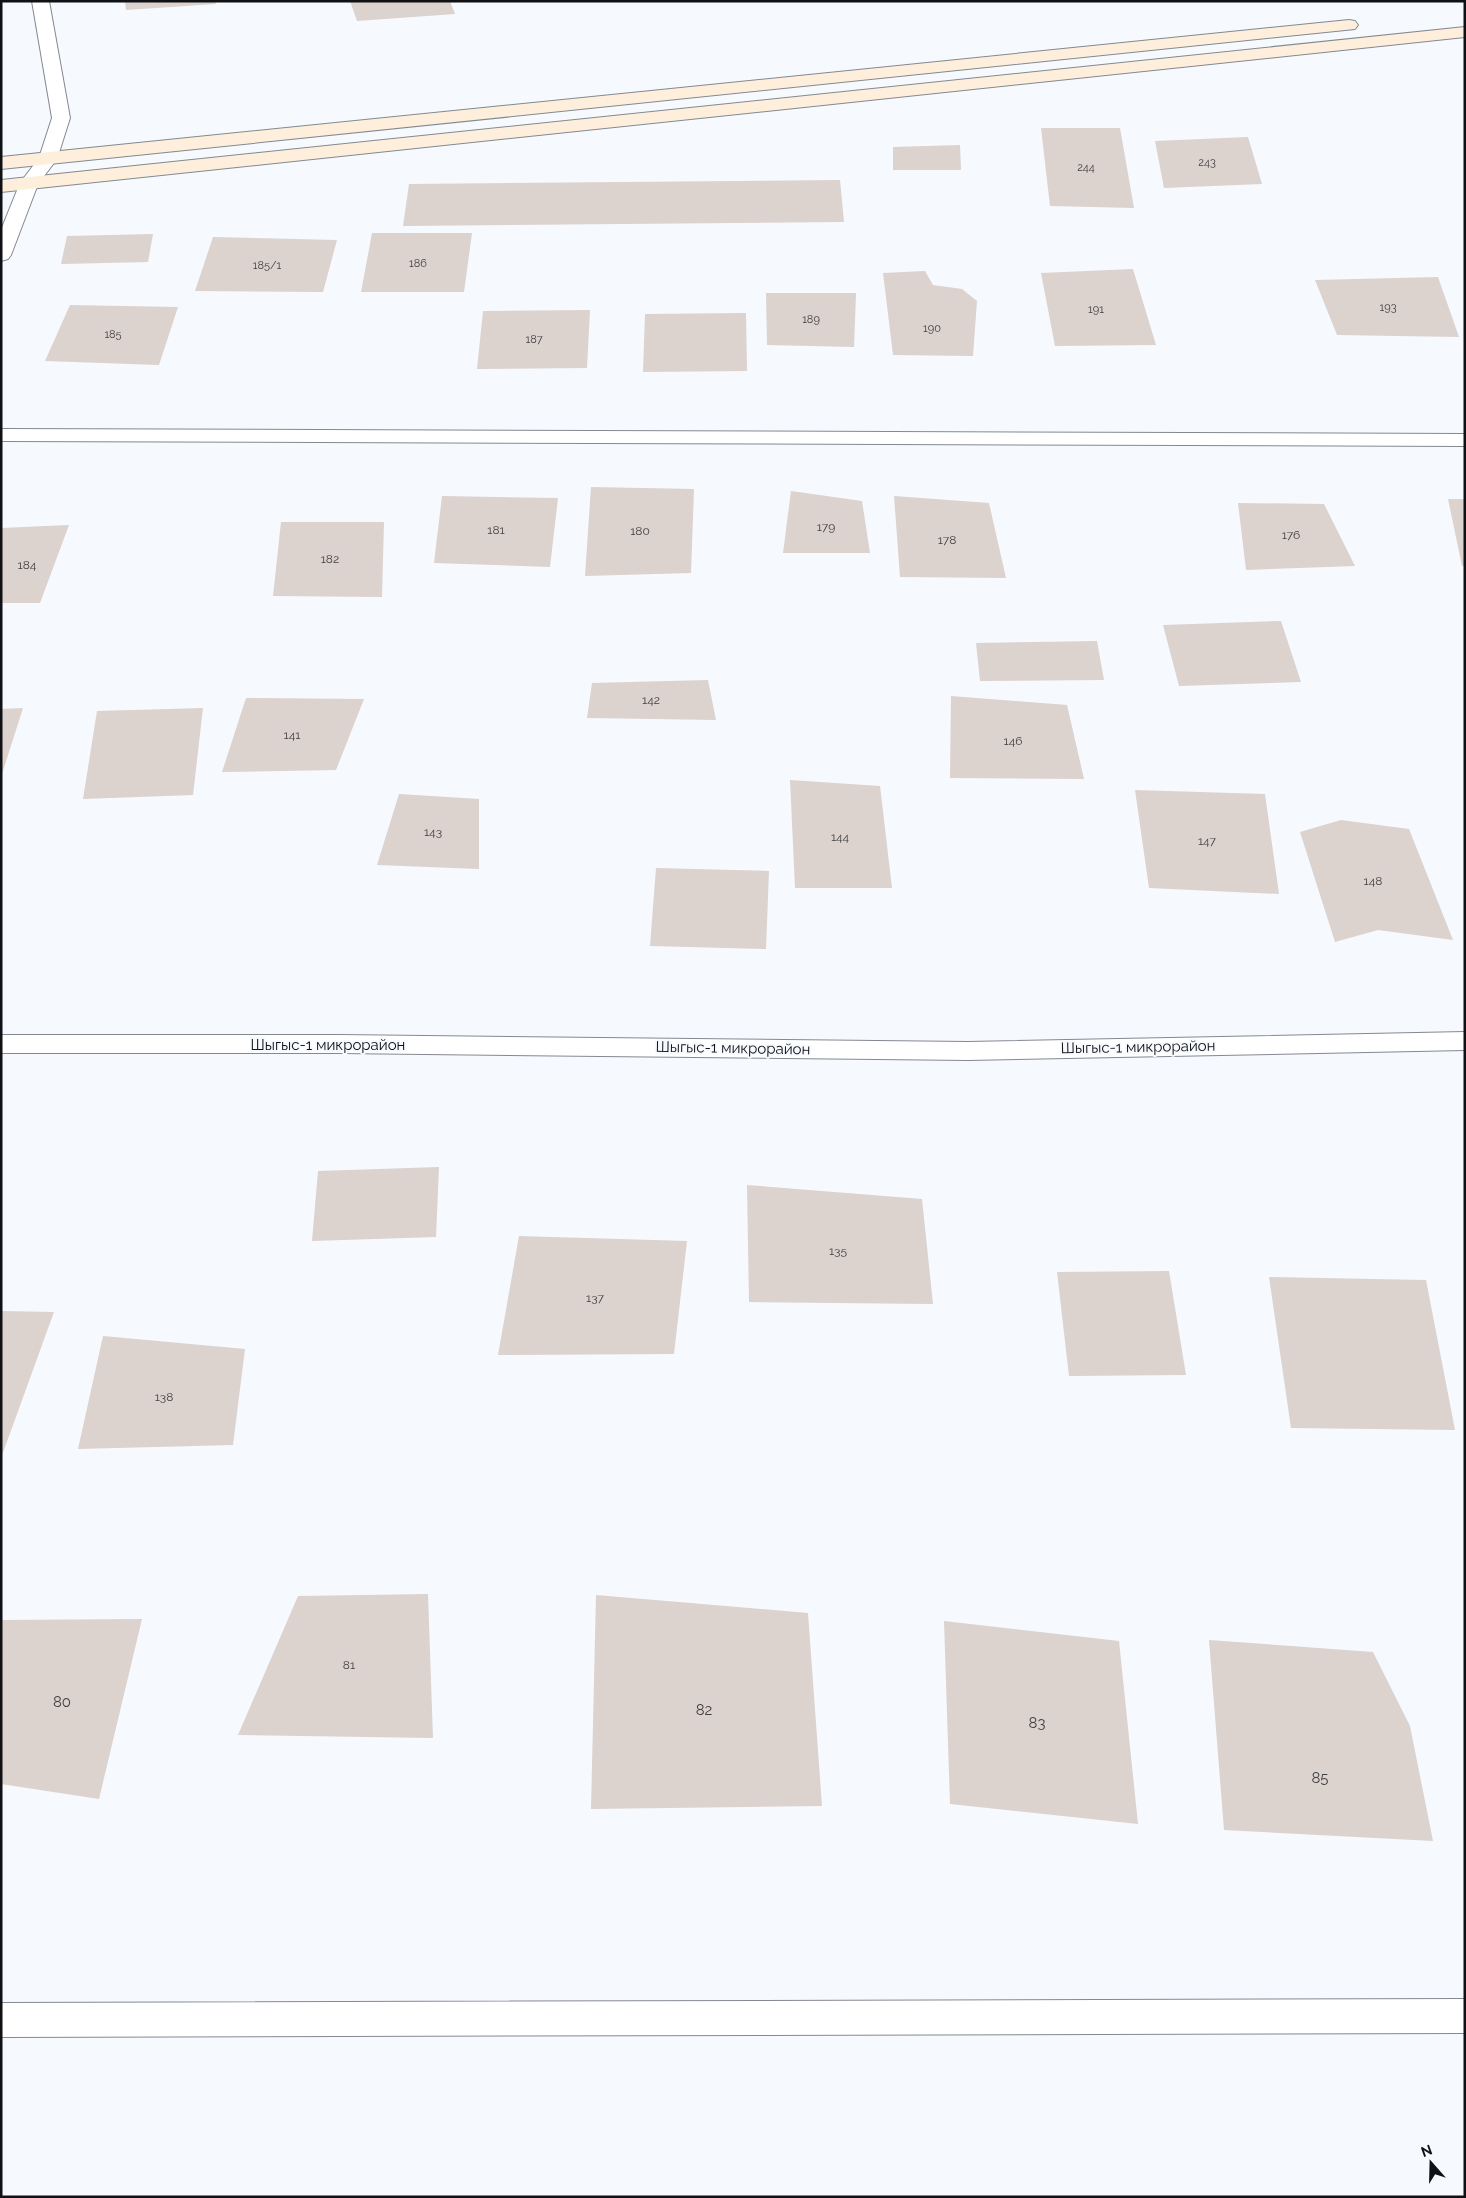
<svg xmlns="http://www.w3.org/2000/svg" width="1466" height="2198" font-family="Raleway,sans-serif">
	<rect width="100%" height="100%" fill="#f6f9fe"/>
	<!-- building -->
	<path fill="#dcd2ce" d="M125,1h90l1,3 -90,6z
		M350,1h100l5,13 -98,7z
		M1041,128h79l14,80 -84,-2z
		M1248,137l14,47 -98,4 -9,-47z
		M960,145l1,25h-68v-23z
		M840,180l4,42 -441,4 6,-42z
		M372,233h100l-8,59h-103z
		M153,234l-5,28 -87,2 6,-28z
		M213,237l124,3 -14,52 -128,-1z
		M1133,269l23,76 -101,1 -14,-73z
		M925,271l8,14 29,4 15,12 -4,55 -80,-1 -10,-82z
		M1438,277l21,60 -122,-2 -22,-55z
		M766,293h90l-2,54 -87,-2z
		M70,305l108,2 -19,58 -114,-4z
		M590,310l-3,58 -110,1 6,-58z
		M746,313l1,58 -104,1 2,-58z
		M591,487l103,2 -3,84 -106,3z
		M791,491l71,10 8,52h-87z
		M442,496l116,2 -8,69 -116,-4z
		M894,496l95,7 17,75 -106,-1z
		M1448,499h17v67h-3z
		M1238,503l86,1 31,62 -109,4z
		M281,522h103l-2,75 -109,-1z
		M69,525l-29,78h-39v-75z
		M1281,621l20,61 -122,4 -16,-61z
		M1097,641l7,39 -124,1 -4,-38z
		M708,680l8,40 -129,-2 5,-35z
		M951,696l116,9 17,74 -134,-1z
		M246,698l118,1 -28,71 -114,2z
		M23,708l-21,66h-1v-65z
		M203,708l-10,87 -110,4 14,-88z
		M790,780l90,6 12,102h-97z
		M1135,790l130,4 14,100 -130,-6z
		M399,794l80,5v70l-102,-4z
		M1341,820l68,9 44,111 -75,-10 -43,12 -35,-110z
		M656,868l113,3 -3,78 -116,-3z
		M439,1167l-3,70 -124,4 6,-70z
		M747,1185l175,14 11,105 -184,-2z
		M519,1236l168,5 -13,113 -176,1z
		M1169,1271l17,104 -117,1 -12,-104z
		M1269,1277l157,3 29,150 -164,-2z
		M1,1311l53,1 -53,146z
		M103,1336l142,13 -12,96 -155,4z
		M428,1594l5,144 -195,-3 60,-139z
		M596,1595l212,18 14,193 -231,3z
		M142,1619l-43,180 -98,-15v-164z
		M944,1621l175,20 19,183 -188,-20z
		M1209,1640l164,12 37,74 23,115 -209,-11z"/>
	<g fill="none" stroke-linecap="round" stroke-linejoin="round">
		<defs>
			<path id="street" d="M32,1h17l21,117 -13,41 -19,25 -27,71 -3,4 -7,2v-31l19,-47 19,-25 13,-40z
				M1,429l1464,5v12l-1464,-5z
				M1465,1032v18l-497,10 -629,-7h-338v-18h338l629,7z
				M1465,1999v34l-1464,4v-34z"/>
			<path id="secondary" d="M1349,20l6,1 3,4 -3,4 -1354,140v-12z
				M1465,27v10l-1464,155v-12z"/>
		</defs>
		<!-- street casing -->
		<use href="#street" stroke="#848990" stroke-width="2"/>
		<!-- secondary casing -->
		<use href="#secondary" stroke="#848990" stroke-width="2"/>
		<!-- street -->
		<use href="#street" fill="#fff" fill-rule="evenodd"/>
		<!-- secondary -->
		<use href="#secondary" fill="#feeedc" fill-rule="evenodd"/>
	</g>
	<g text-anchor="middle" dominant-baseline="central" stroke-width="4" stroke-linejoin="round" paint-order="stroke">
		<!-- far-number labels -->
		<g font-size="11" fill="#434142">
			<text x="1207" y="162">243</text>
			<text x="1086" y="167">244</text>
			<text x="418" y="263">186</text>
			<text x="267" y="265">185/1</text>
			<text x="1388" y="307">193</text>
			<text x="1096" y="309">191</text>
			<text x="811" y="319">189</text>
			<text x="932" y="328">190</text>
			<text x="113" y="334">185</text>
			<text x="534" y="339">187</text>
		</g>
		<!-- number labels -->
		<g font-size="12" fill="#434142">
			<text x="826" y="527">179</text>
			<text x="496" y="530">181</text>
			<text x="640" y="531">180</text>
			<text x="1291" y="535">176</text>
			<text x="947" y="540">178</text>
			<text x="330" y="559">182</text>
			<text x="27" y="565">184</text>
			<text x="651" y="700">142</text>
			<text x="292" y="735">141</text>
			<text x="1013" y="741">146</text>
			<text x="433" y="832">143</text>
			<text x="840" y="837">144</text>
			<text x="1207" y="841">147</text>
			<text x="1373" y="881">148</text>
			<text x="838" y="1251">135</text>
			<text x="595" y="1298">137</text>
			<text x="164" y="1397">138</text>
			<text x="349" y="1665">81</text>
		</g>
		<!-- street labels -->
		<g font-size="15" fill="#101114" stroke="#f6f9fe">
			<text x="328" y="1045">Шыгыс-1 микрорайон</text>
			<text transform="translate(1138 1047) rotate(-1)">Шыгыс-1 микрорайон</text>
			<text transform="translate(733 1048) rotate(1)">Шыгыс-1 микрорайон</text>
		</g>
		<!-- near-number labels -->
		<g font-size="15" fill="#434142">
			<text x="62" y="1702">80</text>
			<text x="704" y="1710">82</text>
			<text x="1037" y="1723">83</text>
			<text x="1320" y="1778">85</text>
		</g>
	</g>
	<!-- border -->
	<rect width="1466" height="2198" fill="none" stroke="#101114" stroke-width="5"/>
	<!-- north arrow -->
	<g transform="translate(1431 2163) rotate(340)" stroke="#f6f9fe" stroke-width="4" paint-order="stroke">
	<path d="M0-4L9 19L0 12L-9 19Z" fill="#101114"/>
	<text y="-8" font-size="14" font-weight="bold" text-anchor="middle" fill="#101114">N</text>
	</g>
</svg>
